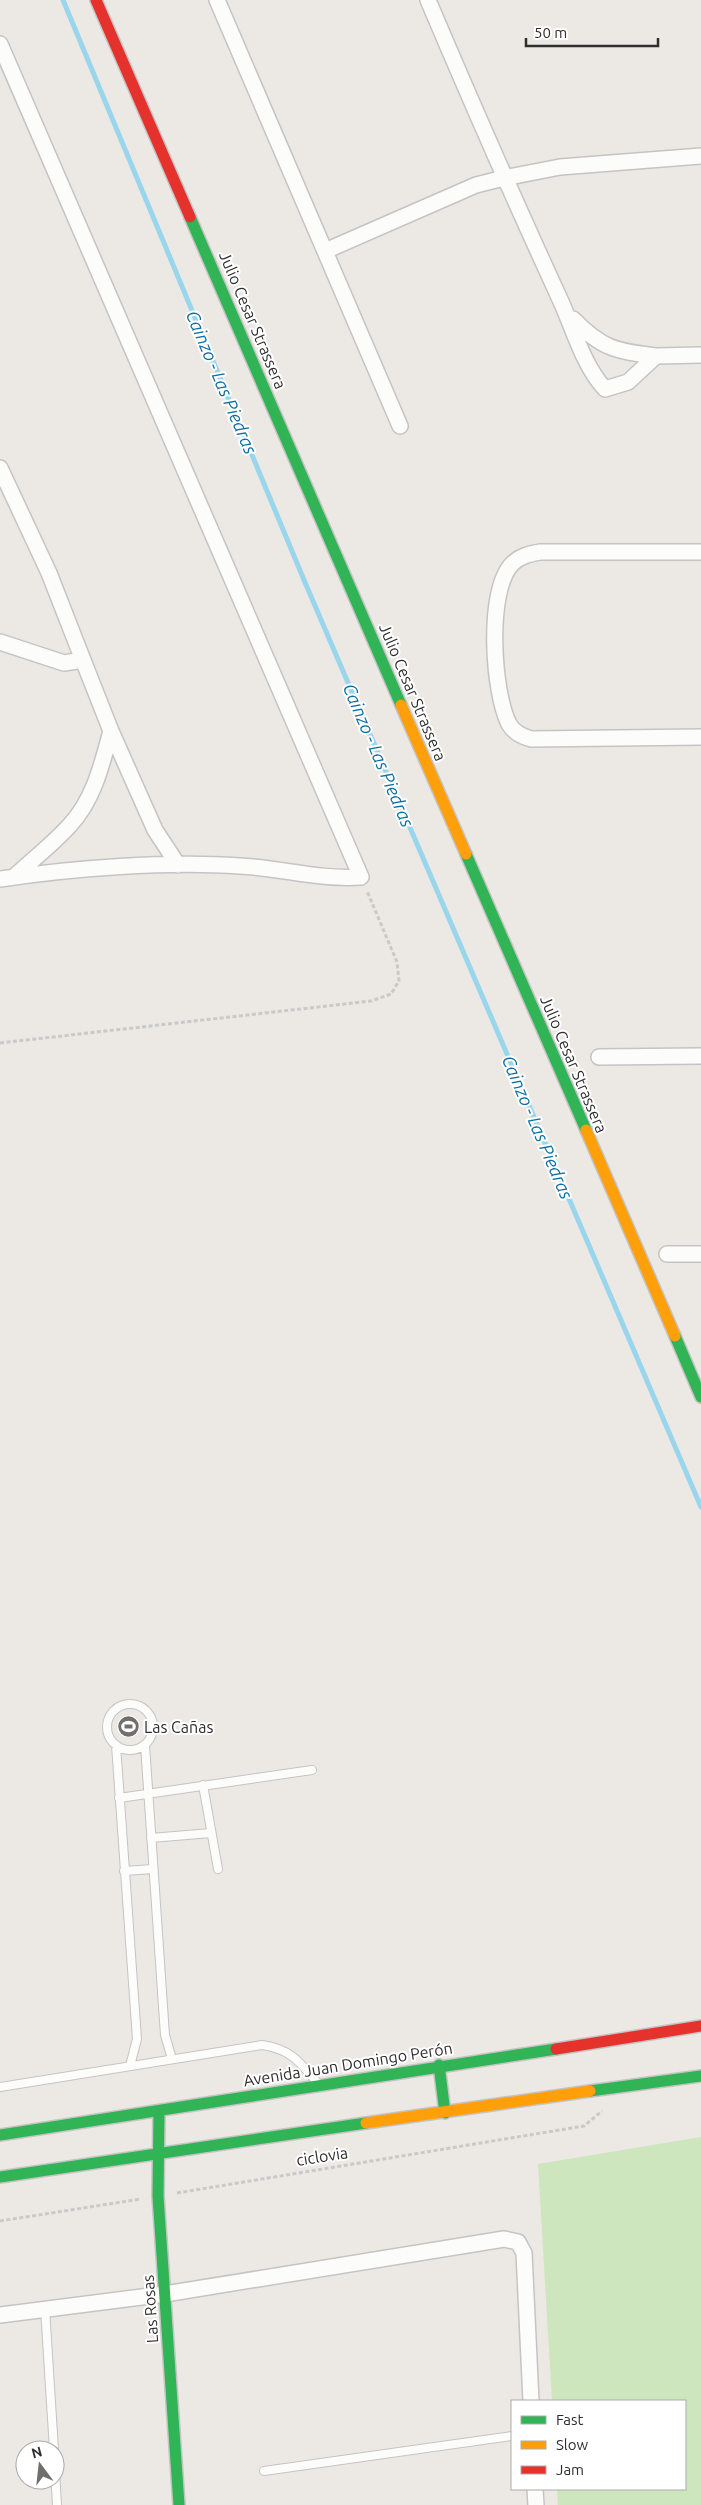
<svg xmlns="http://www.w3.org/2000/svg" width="701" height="2505" font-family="Ubuntu,sans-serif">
	<rect width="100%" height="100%" fill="#ece8e4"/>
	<!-- green -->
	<path fill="#cee6be" d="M701,2137v368h-143l-1,-16h128v-88h-133l-14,-237z"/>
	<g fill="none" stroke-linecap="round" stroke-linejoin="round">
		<!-- stream -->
		<path stroke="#99d6ec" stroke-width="5" d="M63,0l241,580 397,927"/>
		<defs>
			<path id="lane" d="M107 1727a23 23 0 1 1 46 0a23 23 0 1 1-46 0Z
				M116,1745l21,294 -7,27
				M145,1745l20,290 7,24
				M203,1785l15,84
				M119,1798l193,-28
				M151,1838l60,-5
				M124,1871l29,-2
				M0,2087l262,-42c28,4 37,16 54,36
				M45,2308l9,142
				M55,2471l2,34
				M264,2471l248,-35"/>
			<path id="street" d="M217,0l183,426
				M428,0c42,99 85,197 130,295 15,31 24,69 47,94l23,-7 28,-26 45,-1
				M0,44l361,833c-41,3 -80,-9 -121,-11 -74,-5 -166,2 -240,13
				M325,251l151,-66 28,-7 56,-11 141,-11
				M573,319c29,30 43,32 83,37
				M0,468l49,105 34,87
				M701,552h-161c-11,2 -20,4 -28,12 -26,27 -19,129 -3,160 5,9 13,12 22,15l170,-2
				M0,642l64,21 19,-3 28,71 44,99 23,35
				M14,877c18,-17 39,-33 56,-52 24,-26 32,-61 41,-94
				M599,1057l102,-1
				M667,1254h34
				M0,2315l165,-21 339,-55 14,3 6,11 7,148
				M535,2489l1,16"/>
			<path id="fast" d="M190,217l211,488
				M466,854l120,276
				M675,1336l26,61
				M439,2065l6,48
				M590,2091l111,-15
				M159,2111l-1,85 21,309
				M0,2135l556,-86
				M0,2177l366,-54"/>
			<path id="slow" d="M401,705l65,149
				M586,1130l89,206
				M366,2123l224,-32"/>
			<path id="jam" d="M96,0l94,217
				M556,2049l145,-23"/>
		</defs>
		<!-- lane casing -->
		<use href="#lane" stroke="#c5c4c5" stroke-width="10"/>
		<!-- street casing -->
		<use href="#street" stroke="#c5c4c5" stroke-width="18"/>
		<!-- fast casing -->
		<use href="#fast" stroke="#c5c4c5" stroke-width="14"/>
		<!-- slow casing -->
		<use href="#slow" stroke="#c5c4c5" stroke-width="14"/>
		<!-- jam casing -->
		<use href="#jam" stroke="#c5c4c5" stroke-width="14"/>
		<!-- path -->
		<path stroke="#c9c9c8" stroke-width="3" stroke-dasharray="4 2.5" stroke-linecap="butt" d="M0,1043l371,-42 20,-7 8,-13 -2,-19 -30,-71
			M177,2193l407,-67 18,-15
			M0,2221l141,-22"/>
		<!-- lane -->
		<use href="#lane" stroke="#fcfcfb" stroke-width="8"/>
		<!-- street -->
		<use href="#street" stroke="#fcfcfb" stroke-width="15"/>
		<!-- fast -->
		<use href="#fast" stroke="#30b455" stroke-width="11"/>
		<!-- slow -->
		<use href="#slow" stroke="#ff9f0a" stroke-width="11"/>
		<!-- jam -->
		<use href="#jam" stroke="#e5322d" stroke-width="11"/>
	</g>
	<!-- icons -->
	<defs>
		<symbol id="stadium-disc" viewBox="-11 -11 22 22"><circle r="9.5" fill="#706f6e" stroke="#fff"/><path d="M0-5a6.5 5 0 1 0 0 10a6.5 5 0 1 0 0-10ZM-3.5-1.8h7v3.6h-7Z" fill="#fff"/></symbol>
	</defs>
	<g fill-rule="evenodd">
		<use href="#stadium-disc" x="116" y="1714" width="25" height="25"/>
	</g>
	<g text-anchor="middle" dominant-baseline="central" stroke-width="4" stroke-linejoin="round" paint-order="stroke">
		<!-- street labels -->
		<g font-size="16" fill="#2e2e2e" stroke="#fff">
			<text transform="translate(253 320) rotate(67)">Julio Cesar Strassera</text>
			<text transform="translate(413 692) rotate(67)">Julio Cesar Strassera</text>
			<text transform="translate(574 1064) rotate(67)">Julio Cesar Strassera</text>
			<text transform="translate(348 2064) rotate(-9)">Avenida Juan Domingo Perón</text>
			<text transform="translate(322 2156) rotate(-9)">ciclovia</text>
			<text transform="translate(150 2309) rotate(-94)">Las Rosas</text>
		</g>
		<!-- poi labels -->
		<g font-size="16" fill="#2e2e2e" stroke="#fff" text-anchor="start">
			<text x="144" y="1727">Las Cañas</text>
		</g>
		<!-- water labels -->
		<g font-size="18" font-style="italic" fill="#0d6fa3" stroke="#fff">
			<text transform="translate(222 382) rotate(67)">Cainzo - Las Piedras</text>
			<text transform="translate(379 755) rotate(67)">Cainzo - Las Piedras</text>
			<text transform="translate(538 1127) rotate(67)">Cainzo - Las Piedras</text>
		</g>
	</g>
	<!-- legend -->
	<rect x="511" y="2400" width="175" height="90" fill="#ffffff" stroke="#ababab"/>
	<rect x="521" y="2416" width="25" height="8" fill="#30b455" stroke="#ababab"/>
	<text x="556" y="2425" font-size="15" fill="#2e2e2e">Fast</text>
	<rect x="521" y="2441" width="25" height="8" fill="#ff9f0a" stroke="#ababab"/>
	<text x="556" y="2450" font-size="15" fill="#2e2e2e">Slow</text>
	<rect x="521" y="2466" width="25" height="8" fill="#e5322d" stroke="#ababab"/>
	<text x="556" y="2475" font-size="15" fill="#2e2e2e">Jam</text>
	<!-- north arrow -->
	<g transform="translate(40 2465) rotate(345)"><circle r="24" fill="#ffffff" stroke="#ababab"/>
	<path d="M0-4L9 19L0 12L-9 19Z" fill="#706f6e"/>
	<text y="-8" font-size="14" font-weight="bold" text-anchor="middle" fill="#2e2e2e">N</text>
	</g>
	<!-- scale -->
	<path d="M526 38v8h132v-8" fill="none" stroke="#2e2e2e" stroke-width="2.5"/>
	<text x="534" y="38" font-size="15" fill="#2e2e2e" stroke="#ffffff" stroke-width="4" paint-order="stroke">50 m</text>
</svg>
